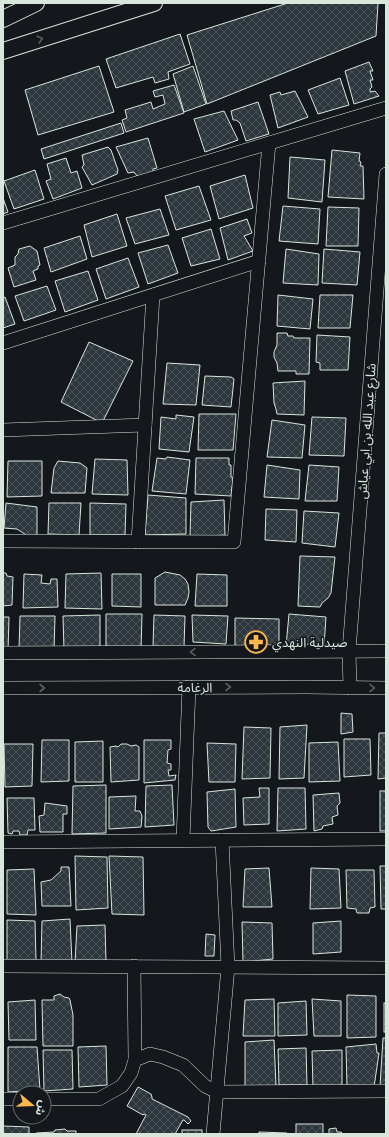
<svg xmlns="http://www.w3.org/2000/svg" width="389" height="1137" viewBox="0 0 389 1137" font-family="Roboto,'Noto Sans Arabic',sans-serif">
  <defs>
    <pattern id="building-cross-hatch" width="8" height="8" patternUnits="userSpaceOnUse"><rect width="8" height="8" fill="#2c363c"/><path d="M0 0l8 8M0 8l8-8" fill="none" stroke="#4a5358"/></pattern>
  </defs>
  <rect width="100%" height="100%" fill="#14181c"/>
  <g fill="url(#building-cross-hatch)" stroke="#d8e6dc">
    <polygon points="288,3 378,3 376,36 207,104 187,35"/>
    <polygon points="180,34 190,64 168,72 169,79 155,83 153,77 116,88 106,59"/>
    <polygon points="369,62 373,71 370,71 373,80 370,80 372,87 370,89 370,92 375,91 379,96 354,104 345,71"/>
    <polygon points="99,66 114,112 38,135 25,90"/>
    <polygon points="193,66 206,104 184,112 173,74"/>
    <polygon points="340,78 349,105 318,114 308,90"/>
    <polygon points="174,85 184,113 126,132 122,120 127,118 125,110 151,102 153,109 165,104 163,95 155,97 153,91"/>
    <polygon points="295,91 308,117 278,128 270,95 280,92 281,95"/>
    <polygon points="258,102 269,134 246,141 240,123 236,120 233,120 231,111"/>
    <polygon points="224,111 238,140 205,152 194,119"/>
    <polygon points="121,123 124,133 44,159 41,149"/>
    <polygon points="148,138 157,168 153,169 153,173 137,176 134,172 128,173 116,147"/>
    <polygon points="108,147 111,150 118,170 117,174 92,185 82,167 84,165 82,155"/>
    <polygon points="332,150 360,153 359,161 361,162 360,166 363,166 364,199 328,197"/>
    <polygon points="290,157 325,160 322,202 288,198"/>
    <polygon points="66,158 71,173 77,171 82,188 53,199 46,181 51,179 47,164"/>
    <polygon points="35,170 44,199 14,209 4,181"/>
    <polygon points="245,175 253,208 219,219 210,186"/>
    <polygon points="199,186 211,220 176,230 165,196"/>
    <polygon points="3,198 8,212 3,214"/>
    <polygon points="283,206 320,209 318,244 279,241"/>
    <polygon points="328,207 359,208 358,246 326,246"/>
    <polygon points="160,209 169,235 135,244 126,218"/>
    <polygon points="117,214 127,246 92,257 84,225"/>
    <polygon points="247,219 252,233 244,236 253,251 228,260 220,228"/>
    <polygon points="211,229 220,259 191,266 182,238"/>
    <polygon points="80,236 87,259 51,272 44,248"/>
    <polygon points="168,245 178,273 148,284 138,253"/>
    <polygon points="30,246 37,251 40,265 38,266 38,269 33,271 36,280 14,287 8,268 15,265 15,257 18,254 19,249"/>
    <polygon points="286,249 319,254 318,285 283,283"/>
    <polygon points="324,249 360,252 357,285 322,283"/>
    <polygon points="128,258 139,287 106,299 96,269"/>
    <polygon points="88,271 98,300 65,312 55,281"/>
    <polygon points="47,286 56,310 24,321 15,296"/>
    <polygon points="278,295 313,299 310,329 277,326"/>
    <polygon points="320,295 353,295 350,328 318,328"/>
    <polygon points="5,297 15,324 3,328 3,298"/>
    <polygon points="277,333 287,333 288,336 293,336 294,338 310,338 309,374 296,374 296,371 278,371 277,363 274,357 274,352 277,345"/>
    <polygon points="317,335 350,337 348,370 320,370 320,363 316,362"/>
    <polygon points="89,342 133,361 102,423 61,402"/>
    <polygon points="167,363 200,365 196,405 163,404"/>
    <polygon points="205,376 231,377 234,379 231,407 202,405"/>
    <polygon points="305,381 304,415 277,414 276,409 274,403 273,383"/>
    <polygon points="199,414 236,414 233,450 198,450"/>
    <polygon points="176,415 194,417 189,452 159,449 161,417 176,419"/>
    <polygon points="312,417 346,418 344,456 309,455"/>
    <polygon points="272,420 305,425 302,458 267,457"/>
    <polygon points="167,457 190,460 186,494 152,491 157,458 166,459"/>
    <polygon points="196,458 229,458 229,465 231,465 231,477 233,478 231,496 195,494"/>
    <polygon points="95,459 127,460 128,495 92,494"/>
    <polygon points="8,461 42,461 42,496 7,497"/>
    <polygon points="58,461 80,463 87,468 85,493 51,493 54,468"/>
    <polygon points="267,465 300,470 299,499 264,497"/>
    <polygon points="309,465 339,467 337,501 305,501"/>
    <polygon points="148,495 186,498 186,534 145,535"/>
    <polygon points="224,500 225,535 190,537 191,502"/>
    <polygon points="6,503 37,507 37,534 31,538 17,529 4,528"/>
    <polygon points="49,503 81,503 79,535 48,534"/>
    <polygon points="90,503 126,504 125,535 90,535"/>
    <polygon points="266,509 297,510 296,542 265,540"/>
    <polygon points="304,511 339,513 335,547 302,543"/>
    <polygon points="300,556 335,557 331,593 328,598 322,603 320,607 298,606"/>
    <polygon points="165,572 180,575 185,579 188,584 189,592 188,598 185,605 155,605 155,578"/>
    <polygon points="3,573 6,573 7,576 13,577 12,605 3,606"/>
    <polygon points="101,573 102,609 65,608 66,574"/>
    <polygon points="24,574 42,575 41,583 50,584 51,579 57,579 58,607 23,608"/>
    <polygon points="112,574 141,574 141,607 112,606"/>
    <polygon points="197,574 227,575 227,606 195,606"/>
    <polygon points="106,614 142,614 141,650 106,649"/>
    <polygon points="289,614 326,617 324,646 286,646"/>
    <polygon points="100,615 100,647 64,650 63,616"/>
    <polygon points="154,615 185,616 184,647 153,646"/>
    <polygon points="192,615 228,616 226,644 193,642"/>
    <polygon points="20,616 55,616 54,650 19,649"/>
    <polygon points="3,617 9,617 8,651 3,651"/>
    <polygon points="235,618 279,619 279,648 235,647"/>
    <polygon points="341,713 352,714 353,732 341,734"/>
    <polygon points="307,725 304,778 279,779 280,727"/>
    <polygon points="244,727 271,728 270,778 242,779"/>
    <polygon points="379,733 386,733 386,778 378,779"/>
    <polygon points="344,739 370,739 371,775 344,777"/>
    <polygon points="42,740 69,740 69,781 41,782"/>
    <polygon points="144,740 171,740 171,749 168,750 167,763 171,764 171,770 168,770 169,776 176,775 175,780 144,783"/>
    <polygon points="103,741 103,782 75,782 75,742"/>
    <polygon points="338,742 340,781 309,782 309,743"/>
    <polygon points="207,743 236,744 235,782 209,782"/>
    <polygon points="4,744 33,744 32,786 5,787"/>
    <polygon points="121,744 127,744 131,746 136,745 139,747 139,780 111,782 110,747 116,746 118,747"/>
    <polygon points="106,785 106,833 72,834 73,786"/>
    <polygon points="172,785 174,825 145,827 146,786"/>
    <polygon points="259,788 269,788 269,824 244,825 243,798 260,797"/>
    <polygon points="278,788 305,788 306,829 277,831"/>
    <polygon points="235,789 236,827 211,831 208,827 207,792"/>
    <rect x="380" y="791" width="6" height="40"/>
    <polygon points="339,793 340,803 337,806 338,815 332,817 333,824 323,826 322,829 314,831 313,795"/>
    <polygon points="136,796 135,811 140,811 142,816 141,827 109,829 109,797"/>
    <polygon points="7,798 34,798 35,830 28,830 27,835 20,835 19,831 13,831 12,834 8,833"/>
    <polygon points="45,803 67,806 67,814 63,814 63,832 40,832 39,816 44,815"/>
    <polygon points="75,856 107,857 108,908 76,910"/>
    <polygon points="109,856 143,857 144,915 112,914"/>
    <polygon points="380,866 386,866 386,909 381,909"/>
    <polygon points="61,867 69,867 71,906 42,906 41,882 51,880 61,871"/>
    <polygon points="269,868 272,907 243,907 245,869"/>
    <polygon points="311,868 339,869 341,908 310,909"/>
    <polygon points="34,869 36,915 7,914 7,870"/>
    <polygon points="346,870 374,870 375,907 370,908 369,913 357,913 356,909 347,908"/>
    <polygon points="70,919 72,963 41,963 42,921"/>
    <polygon points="7,920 35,921 36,960 7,961"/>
    <polygon points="341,921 341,952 313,954 313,923"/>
    <polygon points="242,922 272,923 273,959 243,962"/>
    <polygon points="105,925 106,962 75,962 77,926"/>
    <polygon points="206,934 215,935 214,956 205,956"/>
    <polygon points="60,994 64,997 69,998 70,1000 73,1015 73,1046 43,1046 42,1000 54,1000 54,996"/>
    <polygon points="347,995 376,996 376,1037 347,1038"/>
    <polygon points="274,999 275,1036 243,1036 245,1000"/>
    <polygon points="312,999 341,1001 341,1036 314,1036"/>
    <polygon points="35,1000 36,1040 9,1040 8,1002"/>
    <polygon points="306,1001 307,1035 278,1036 278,1003"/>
    <rect x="384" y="1003" width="2" height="29"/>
    <polygon points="383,1038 386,1038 386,1086 380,1086"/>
    <polygon points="274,1040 276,1086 245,1087 245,1042"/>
    <polygon points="376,1044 377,1053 379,1053 374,1087 347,1087 346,1047"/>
    <polygon points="106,1046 107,1085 79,1087 78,1047"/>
    <polygon points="8,1047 37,1047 40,1090 8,1092"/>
    <polygon points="306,1048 307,1085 279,1085 278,1049"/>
    <polygon points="43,1050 72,1050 73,1089 44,1091"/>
    <polygon points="342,1050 342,1087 313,1087 312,1051"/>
    <polygon points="138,1087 151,1094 152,1097 152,1099 188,1117 191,1121 188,1124 184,1120 183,1120 175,1134 136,1134 146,1115 144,1114 143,1115 127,1106"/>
    <rect x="296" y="1124" width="27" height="10"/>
    <polygon points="3,1126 29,1127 29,1134 3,1134"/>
    <polygon points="336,1128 337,1132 341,1132 343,1134 329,1134 329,1129"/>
    <polygon points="65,1129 67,1131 76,1131 76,1134 36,1134 36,1133 54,1132 55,1130"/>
    <rect x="182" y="1130" width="20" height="4"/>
    <polygon points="259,1132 287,1133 287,1134 259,1134"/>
  </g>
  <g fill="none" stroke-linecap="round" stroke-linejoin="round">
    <g stroke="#d8e6dc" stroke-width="14">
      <g id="minor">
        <polyline points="3,223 386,108"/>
        <polyline points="3,343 259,261"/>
        <polyline points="3,430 145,425"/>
        <polyline points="3,541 234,542 269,143"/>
        <polyline points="138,542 153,295"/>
        <polyline points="3,653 386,651"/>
        <polyline points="3,688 305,687 386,688"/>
        <polyline points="350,688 349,651 386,174"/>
        <polyline points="183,840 189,687"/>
        <polyline points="3,842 386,839"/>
        <polyline points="3,966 386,968"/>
        <polyline points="134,966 135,1060"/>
        <polyline points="3,1099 20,1099"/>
        <polyline points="44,1099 99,1099 122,1086 131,1073 135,1060 150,1054 163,1057 183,1065 205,1086 217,1092 386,1091"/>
        <polyline points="213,1134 228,967 222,840"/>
      </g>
    </g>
    <g stroke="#d8e6dc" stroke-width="18">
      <g id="major">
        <polyline points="3,19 36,3"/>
        <polyline points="3,51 154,3"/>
      </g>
    </g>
    <use href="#minor" stroke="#14181c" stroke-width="13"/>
    <use href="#major" stroke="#14181c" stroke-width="16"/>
  </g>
  <defs><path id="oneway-chevron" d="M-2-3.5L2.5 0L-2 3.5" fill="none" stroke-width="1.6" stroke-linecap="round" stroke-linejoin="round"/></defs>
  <g stroke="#59605f">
    <use href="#oneway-chevron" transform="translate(40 39) rotate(-18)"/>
    <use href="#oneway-chevron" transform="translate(193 652) rotate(179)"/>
    <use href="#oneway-chevron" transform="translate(228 687)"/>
    <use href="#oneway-chevron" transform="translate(42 688)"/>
    <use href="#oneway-chevron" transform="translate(372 688) rotate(1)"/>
  </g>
  <defs>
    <g id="pharmacy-ring" transform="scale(1.15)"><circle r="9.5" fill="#14181c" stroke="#ffb74d" stroke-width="1.5"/><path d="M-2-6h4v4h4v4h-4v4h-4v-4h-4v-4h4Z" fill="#ffb74d"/></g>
  </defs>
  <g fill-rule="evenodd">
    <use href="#pharmacy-ring" x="256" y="642"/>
  </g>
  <g text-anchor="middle" stroke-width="3" stroke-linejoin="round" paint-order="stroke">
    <g font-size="13" fill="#d8e6dc" stroke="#14181c">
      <text transform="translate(366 431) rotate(-86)" y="5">شارع عبد الله بن ابي عياش</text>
      <text x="195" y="692">الرغامة</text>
    </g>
    <g font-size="13" fill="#d8e6dc" stroke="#14181c" text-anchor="start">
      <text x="272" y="647">صيدلية النهدي</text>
    </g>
  </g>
  <rect width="389" height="1137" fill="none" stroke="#d8e6dc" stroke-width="8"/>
  <g transform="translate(32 1105) rotate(109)"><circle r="19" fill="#14181c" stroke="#626a69"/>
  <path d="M0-3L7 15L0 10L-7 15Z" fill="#ffb74d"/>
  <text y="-6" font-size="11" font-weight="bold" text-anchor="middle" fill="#d8e6dc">ش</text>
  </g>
</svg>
